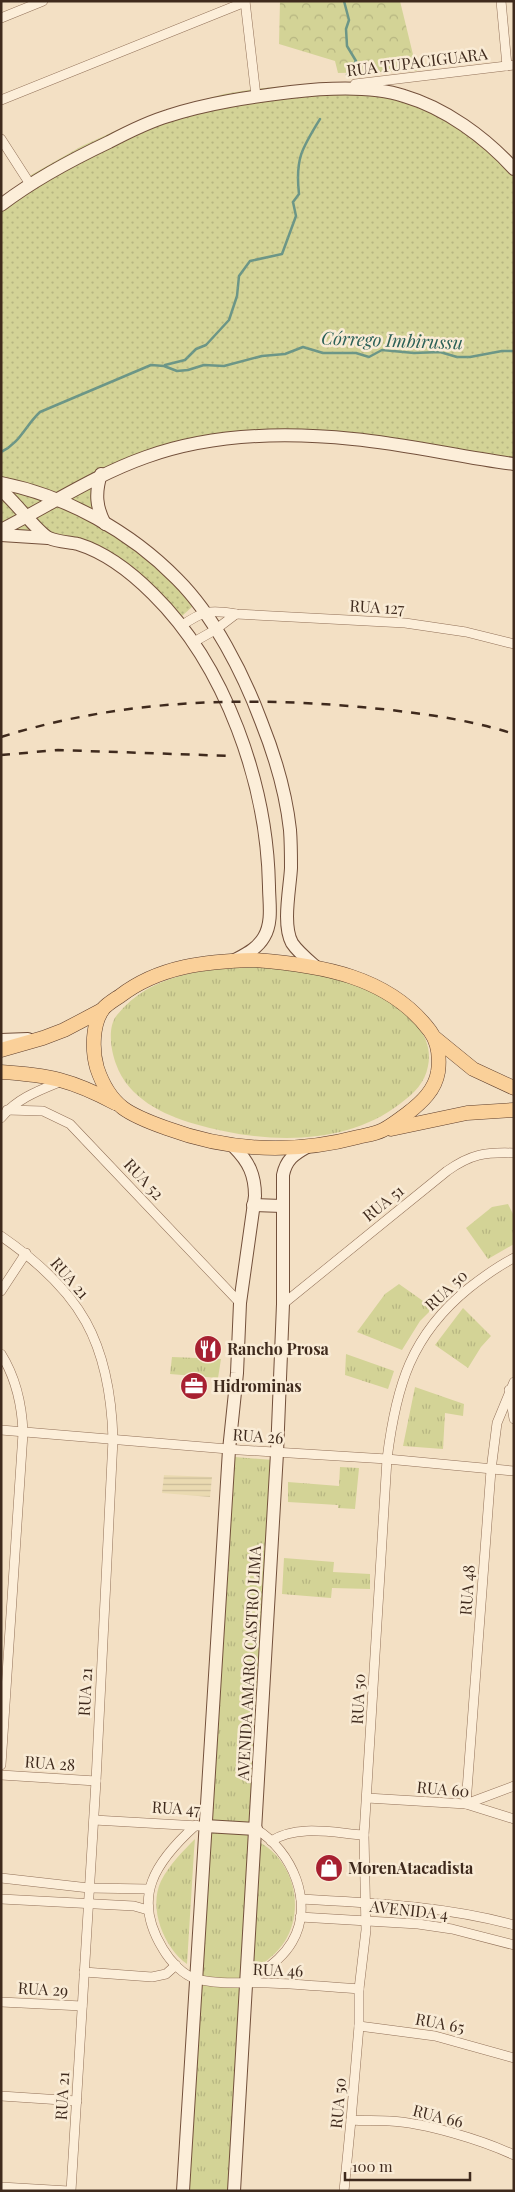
<svg xmlns="http://www.w3.org/2000/svg" width="515" height="2192" viewBox="0 0 515 2192" font-family="'Playfair Display',serif">
  <defs>
    <pattern id="farmland-rules" width="6" height="5" patternUnits="userSpaceOnUse" patternTransform="scale(1.25)"><rect width="6" height="5" fill="#eadab1"/><path d="M0 2.5h6" fill="none" stroke="#cabb98"/></pattern>
    <pattern id="grass-tufts" width="24" height="20" patternUnits="userSpaceOnUse" patternTransform="scale(1.25)"><rect width="24" height="20" fill="#d3d396"/><path d="M3 7l-1-3M5 7V3M7 7l1-3M15 17l-1-3M17 17v-4M19 17l1-3" fill="none" stroke="#b6b581"/></pattern>
    <pattern id="forest-crowns" width="20" height="18" patternUnits="userSpaceOnUse" patternTransform="scale(1.25)"><rect width="20" height="18" fill="#d3d396"/><path d="M2 6a3 3 0 1 1 6 0M12 15a3 3 0 1 1 6 0" fill="none" stroke="#b6b581"/></pattern>
    <pattern id="park-dots" width="8" height="8" patternUnits="userSpaceOnUse" patternTransform="scale(1.25)"><rect width="8" height="8" fill="#d3d396"/><path d="M2 2h.1M6 6h.1" fill="none" stroke="#b6b581" stroke-width="1.8" stroke-linecap="round"/></pattern>
  </defs>
  <rect width="100%" height="100%" fill="#f3e0c4"/>
  <polygon fill="url(#farmland-rules)" points="164,1475 212,1477 210,1497 162,1493"/>
  <g fill="url(#grass-tufts)">
    <path d="M258,967C315,971 378,981 417,1026C427,1037 431,1052 428,1066C425,1083 414,1093 401,1103C344,1148 260,1143 195,1124C163,1115 128,1098 116,1064C111,1051 107,1027 117,1015C152,972 207,969 258,967Z"/>
    <polygon points="508,1204 514,1216 514,1244 488,1259 466,1228 492,1207"/>
    <polygon points="399,1284 433,1308 420,1321 402,1350 357,1332 385,1294"/>
    <polygon points="463,1308 491,1336 481,1347 468,1368 435,1345"/>
    <polygon points="346,1354 394,1371 388,1389 345,1375"/>
    <polygon points="172,1357 221,1359 218,1378 170,1374"/>
    <polygon points="415,1387 464,1404 463,1416 445,1413 443,1449 403,1446"/>
    <polygon points="235,1457 273,1460 231,2191 187,2191 207,1824"/>
    <polygon points="340,1467 359,1468 355,1509 338,1508 338,1505 288,1502 288,1482 339,1486"/>
    <polygon points="284,1558 334,1562 333,1572 370,1574 370,1589 332,1588 331,1598 282,1594"/>
    <path d="M195,1839L194,1851L187,1964C164,1948 148,1908 161,1881C169,1865 183,1851 195,1839Z"/>
    <path d="M259,1842C294,1861 305,1908 285,1941C277,1954 263,1964 250,1972Z"/>
  </g>
  <polygon fill="url(#forest-crowns)" points="280,1 400,1 417,71 338,73 335,61 279,44"/>
  <g fill="url(#park-dots)">
    <polygon points="328,82 348,82 407,91 514,161 514,459 392,440 202,440 61,494 41,487 1,477 1,205 31,175 82,146 137,121 166,110 224,94 254,89"/>
    <path d="M101,478L100,490L109,530L171,580L193,606L182,616C149,578 109,538 56,534C37,532 19,535 1,537V485L59,501Z"/>
  </g>
  <g fill="none" stroke-linecap="round" stroke-linejoin="round">
    <g stroke="#6c9687" stroke-width="2.5">
      <polyline points="344,1 349,20 346,29 347,46 356,61 347,75"/>
      <path d="M165,365L185,360L196,349L206,345L229,320L237,296L239,276L250,261L282,254L296,216L293,202L299,194C295,159 302,148 320,119"/>
      <path d="M1,452C20,443 25,426 40,412L151,365L164,366L177,371L188,370L204,365L224,366L262,356L285,354L303,347L323,353H356L369,357L382,350L414,353L440,352L457,357H470L502,351H514"/>
    </g>
    <g stroke="#917058" stroke-width="10">
      <g id="street">
        <polyline points="245,1 256,96"/>
        <polyline points="501,1 507,66"/>
        <polyline points="1,18 43,1"/>
        <polyline points="355,84 514,65"/>
        <polyline points="1,100 245,2"/>
        <polyline points="1,139 30,184"/>
        <path d="M181,626C203,611 209,609 236,614L405,623L466,632L514,644"/>
        <polyline points="192,643 215,630 236,614"/>
        <polyline points="7,1110 43,1111 70,1124 240,1303"/>
        <path d="M1,1118C17,1098 40,1090 62,1081"/>
        <path d="M1,1236C81,1291 110,1342 113,1439L96,1781L71,2191"/>
        <polyline points="1,1291 26,1253"/>
        <path d="M283,1304L447,1171C471,1154 485,1152 514,1153"/>
        <path d="M1,1354C16,1378 22,1405 23,1433L1,1765"/>
        <polyline points="514,1382 497,1423 491,1470 466,1804 514,1786"/>
        <polyline points="509,1390 514,1419"/>
        <polyline points="1,1430 240,1450 387,1459 514,1471"/>
        <polyline points="1,1775 96,1781"/>
        <polyline points="367,1798 466,1804 514,1819"/>
        <polyline points="94,1820 199,1826"/>
        <path d="M196,1825C155,1862 131,1897 163,1949C170,1961 183,1975 196,1979C219,1985 245,1982 268,1983C299,1984 329,1987 359,1989"/>
        <path d="M271,1841C298,1824 334,1833 364,1835"/>
        <polyline points="1,1878 89,1888 149,1889"/>
        <polyline points="1,1899 134,1906 148,1910"/>
        <path d="M301,1899C372,1903 444,1906 514,1925"/>
        <polyline points="300,1917 418,1924 452,1929 514,1945"/>
        <polyline points="84,1972 152,1977 166,1974 176,1965"/>
        <path d="M247,1984C263,1970 281,1961 292,1942C315,1903 292,1851 256,1829"/>
        <polyline points="1,2002 82,2006"/>
        <polyline points="359,2026 435,2036 514,2058"/>
        <polyline points="1,2096 77,2101"/>
        <path d="M351,2120C364,2121 377,2120 390,2121C426,2123 482,2140 514,2155"/>
        <polyline points="1,2187 69,2191"/>
        <path d="M344,2191L351,2120L359,2026V1989L366,1930L364,1835L387,1459C396,1386 411,1335 469,1288C483,1277 498,1266 514,1258"/>
      </g>
    </g>
    <g stroke="#73503b" stroke-width="14">
      <g id="secondary">
        <path d="M1,205C35,179 71,160 109,142C128,132 148,122 168,116C208,103 250,97 291,92C326,88 370,85 404,96C445,108 485,137 514,169"/>
        <path d="M101,474C95,493 96,507 105,524"/>
        <path d="M1,483C67,496 131,532 177,579C214,616 243,673 261,721C275,756 286,793 290,830C291,843 291,856 291,868C290,888 282,925 292,943C298,952 308,960 316,967"/>
        <path d="M1,490C14,500 38,533 49,538C58,542 69,542 78,544C107,553 132,573 153,594C226,666 267,784 269,886C269,902 273,922 264,937C257,949 246,954 235,960"/>
        <path d="M1,530C50,505 95,475 146,457C210,434 286,432 353,439C407,444 460,457 514,464"/>
        <polyline points="1,535 48,538"/>
        <polyline points="1,1040 28,1039"/>
        <polyline points="253,1205 282,1206"/>
        <polyline points="205,1826 256,1829"/>
        <path d="M183,2191L229,1450L237,1373L240,1303L255,1196C255,1175 249,1162 234,1147"/>
        <path d="M234,2191L277,1453L283,1304V1175C286,1160 294,1154 307,1147"/>
      </g>
    </g>
    <g stroke="#5e3e2c" stroke-width="15">
      <g id="primary">
        <path d="M255,960C320,965 389,976 430,1031C438,1042 440,1058 438,1072C435,1090 422,1102 408,1113C400,1119 391,1126 383,1130C375,1134 366,1135 358,1137C294,1154 228,1151 166,1128C152,1123 135,1117 123,1108C110,1098 102,1083 97,1068C92,1051 92,1024 103,1009C107,1004 114,1000 120,996C159,966 207,961 255,960Z"/>
        <polyline points="435,1038 473,1069 514,1088"/>
        <polyline points="1,1050 43,1038 64,1030 102,1010"/>
        <path d="M1,1072C49,1075 72,1080 115,1103"/>
        <polyline points="391,1129 467,1113 514,1110"/>
      </g>
    </g>
    <use href="#street" stroke="#fceed9" stroke-width="9"/>
    <use href="#secondary" stroke="#fceed9" stroke-width="12"/>
    <use href="#primary" stroke="#fad099" stroke-width="14"/>
    <g stroke="#3f2a1d" stroke-width="2.5" stroke-dasharray="9 9" stroke-linecap="butt">
      <path d="M1,737C119,700 239,696 361,707C412,712 465,718 514,734"/>
      <polyline points="1,755 58,750 232,756"/>
    </g>
  </g>
  <defs>
    <g id="restaurant-disc" transform="scale(1.4375)"><circle r="9.5" fill="#a72031" stroke="#f9ebd5"/><path d="M-5-6h1v4h1v-4h1v4h1v-4h1v5L-1.5 .5V6h-2V.5L-5-1ZM5-6V6H3V1.5H1.5Q1.5-4 5-6Z" fill="#fff"/></g>
    <g id="office-disc" transform="scale(1.4375)"><circle r="9.5" fill="#a72031" stroke="#f9ebd5"/><path d="M-6-3h4V-5.5h4V-3h4V5H-6ZM-1-4.5V-3h2v-1.5ZM-6 0V1H6V0Z" fill="#fff"/></g>
    <g id="shop-disc" transform="scale(1.4375)"><circle r="9.5" fill="#a72031" stroke="#f9ebd5"/><path d="M-5-2.5h2.3a2.7 3.5 0 0 1 5.4 0H5L5.5 6h-11ZM-1.5-2.5h3a1.5 2.3 0 0 0-3 0Z" fill="#fff"/></g>
  </defs>
  <g fill-rule="evenodd">
    <use href="#restaurant-disc" x="208" y="1349"/>
    <use href="#office-disc" x="194" y="1386"/>
    <use href="#shop-disc" x="329" y="1868"/>
  </g>
  <g text-anchor="middle" stroke-width="5" stroke-linejoin="round" paint-order="stroke">
    <g font-size="16" fill="#3f2a1d" stroke="#f9ebd5">
      <text transform="translate(417 62) rotate(-7)" y="6">RUA TUPACIGUARA</text>
      <text transform="translate(377 607) rotate(3)" y="6">RUA 127</text>
      <text transform="translate(144 1179) rotate(47)" y="6">RUA 52</text>
      <text transform="translate(383 1203) rotate(-39)" y="6">RUA 51</text>
      <text transform="translate(70 1278) rotate(49)" y="6">RUA 21</text>
      <text transform="translate(446 1290) rotate(-43)" y="6">RUA 50</text>
      <text transform="translate(258 1436) rotate(4)" y="6">RUA 26</text>
      <text transform="translate(467 1590) rotate(-86)" y="6">RUA 48</text>
      <text transform="translate(249 1663) rotate(-87)" y="6">AVENIDA AMARO CASTRO LIMA</text>
      <text transform="translate(85 1692) rotate(-87)" y="6">RUA 21</text>
      <text transform="translate(358 1699) rotate(-87)" y="6">RUA 50</text>
      <text transform="translate(50 1763) rotate(4)" y="6">RUA 28</text>
      <text transform="translate(443 1789) rotate(5)" y="6">RUA 60</text>
      <text transform="translate(176 1808) rotate(3)" y="6">RUA 47</text>
      <text transform="translate(409 1910) rotate(6)" y="6">AVENIDA 4</text>
      <text transform="translate(278 1970) rotate(2)" y="6">RUA 46</text>
      <text transform="translate(43 1989) rotate(3)" y="6">RUA 29</text>
      <text transform="translate(440 2023) rotate(11)" y="6">RUA 65</text>
      <text transform="translate(62 2096) rotate(-87)" y="6">RUA 21</text>
      <text transform="translate(338 2103) rotate(-85)" y="6">RUA 50</text>
      <text transform="translate(438 2116) rotate(14)" y="6">RUA 66</text>
    </g>
    <g font-size="16" font-weight="bold" fill="#3f2a1d" stroke="#f9ebd5" text-anchor="start">
      <text x="227" y="1355">Rancho Prosa</text>
      <text x="213" y="1392">Hidrominas</text>
      <text x="348" y="1874">MorenAtacadista</text>
    </g>
    <g font-size="18" font-style="italic" fill="#2b6057" stroke="#f9ebd5">
      <text transform="translate(392 341) rotate(2)" y="6">Córrego Imbirussu</text>
    </g>
  </g>
  <rect width="515" height="2192" fill="none" stroke="#3f2a1d" stroke-width="5"/>
  <path d="M345 2172v8h125v-8" fill="none" stroke="#3f2a1d" stroke-width="2.5"/>
  <text x="352" y="2172" font-size="15" fill="#3f2a1d" stroke="#f9ebd5" stroke-width="4" paint-order="stroke">100 m</text>
</svg>
